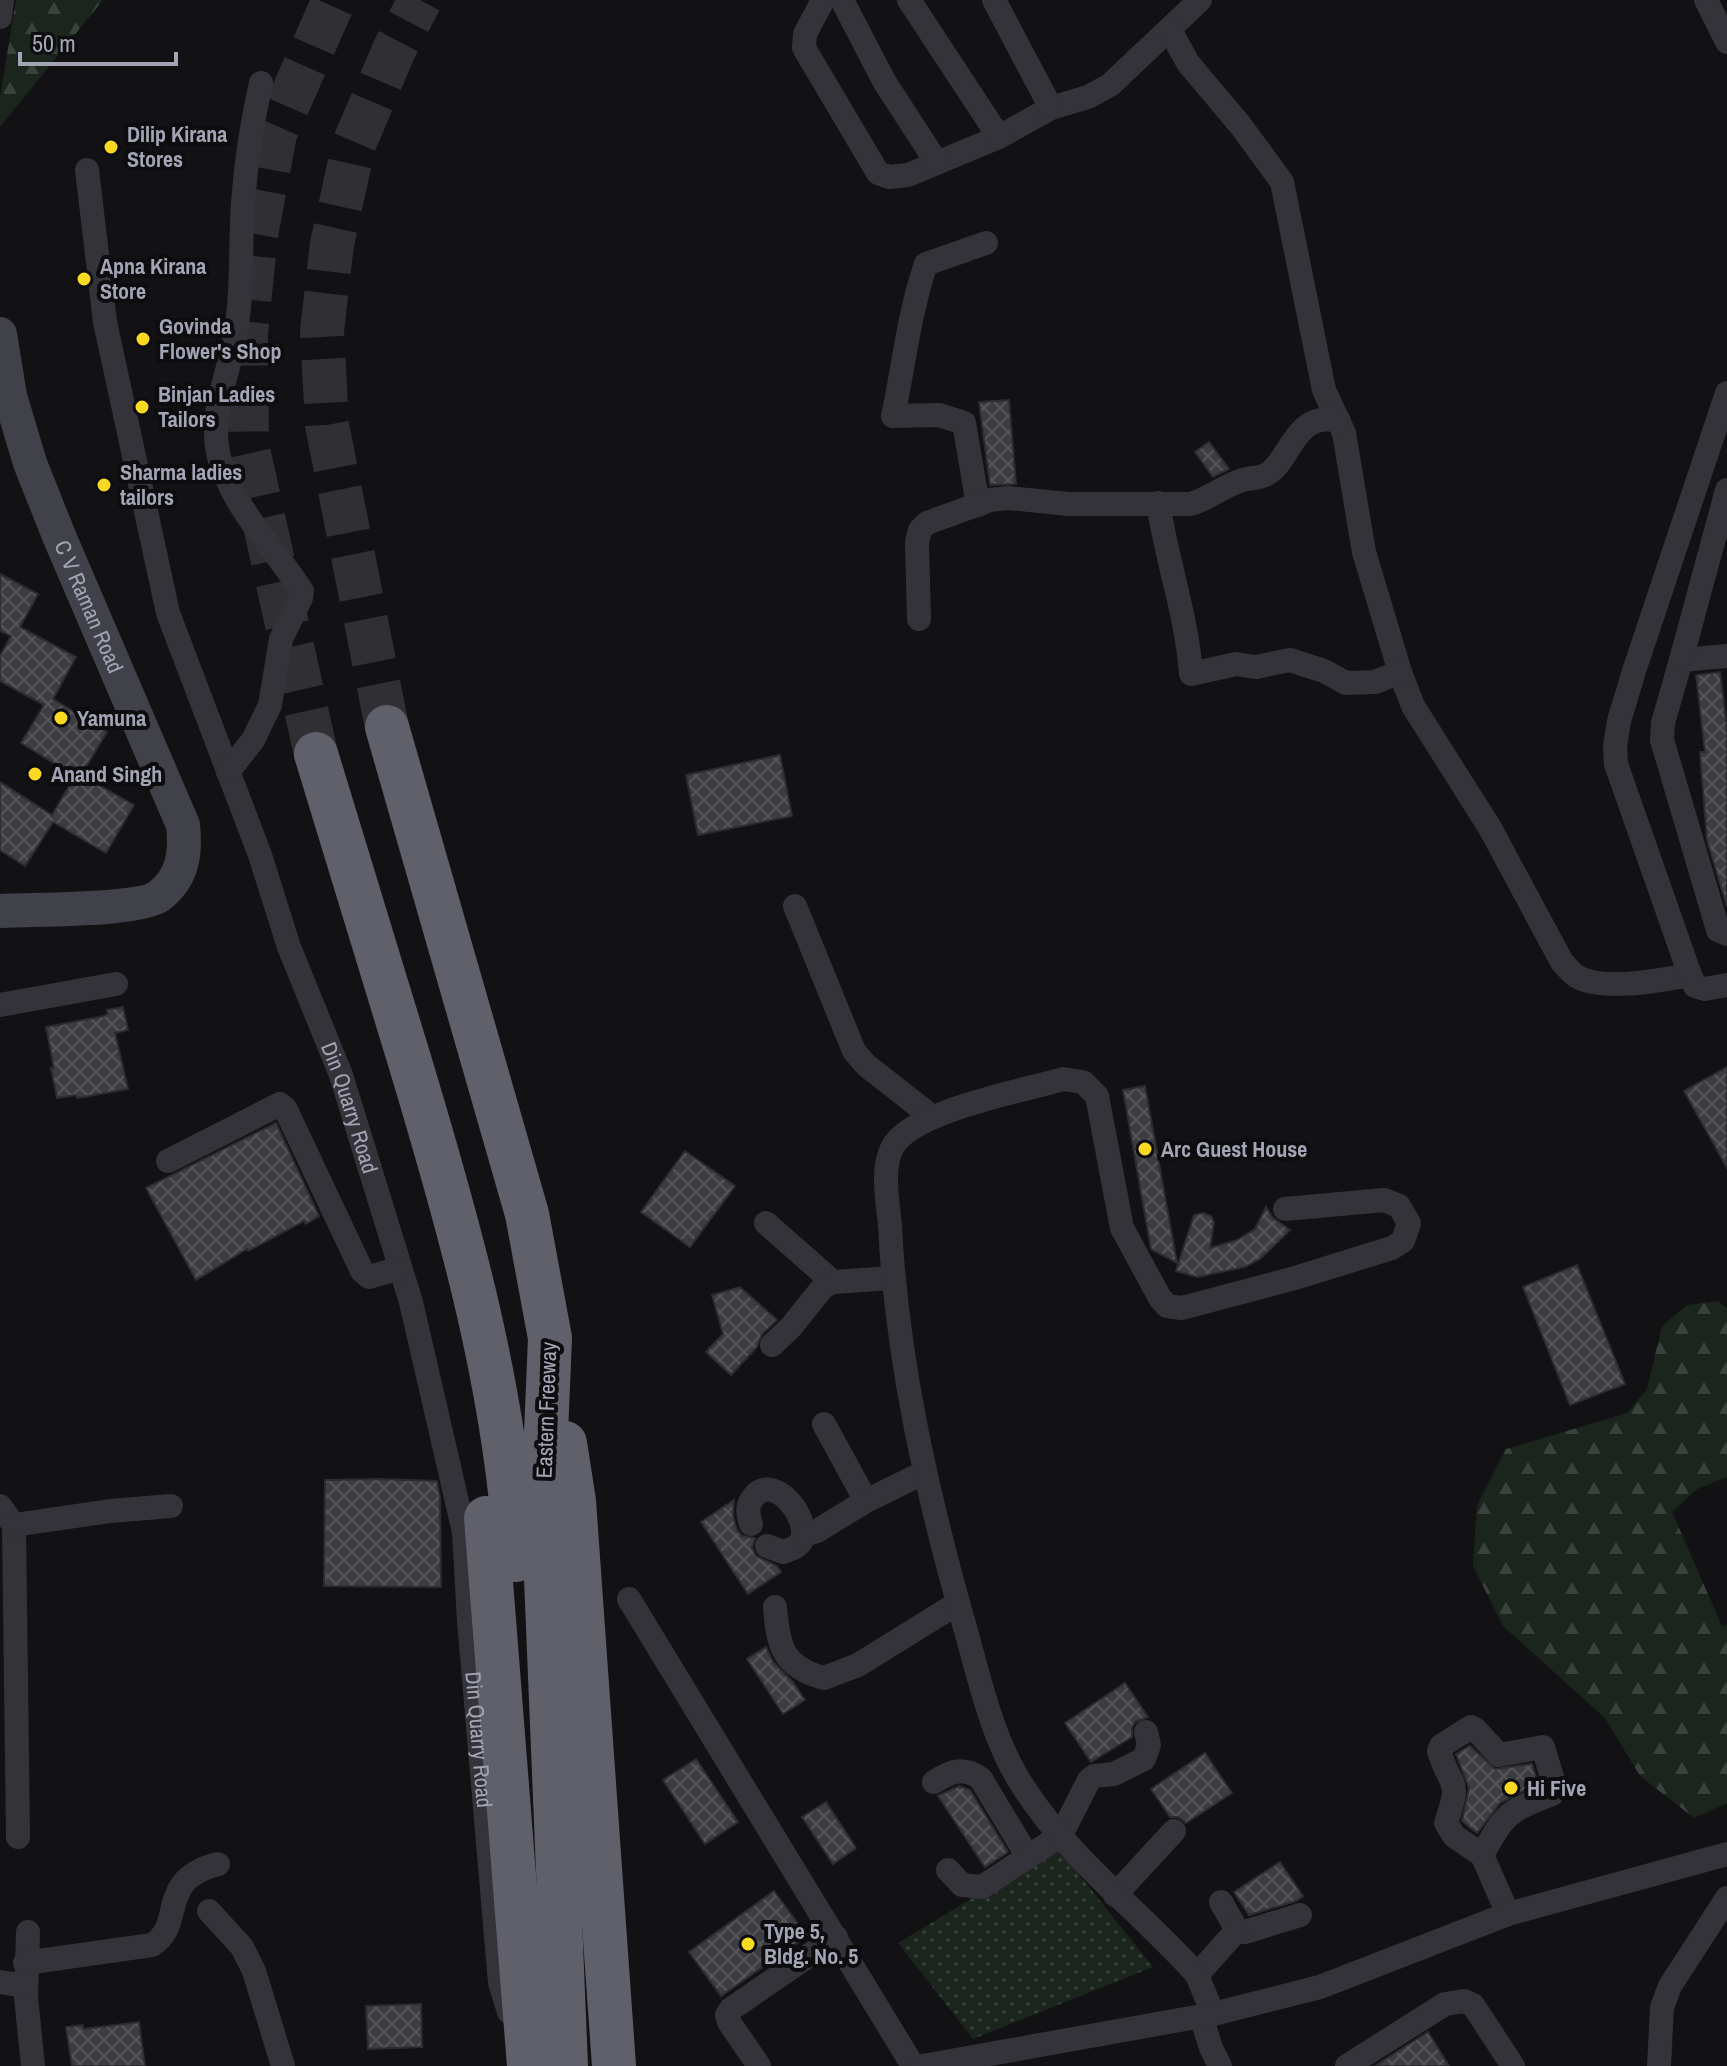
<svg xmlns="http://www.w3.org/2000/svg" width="1727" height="2066" viewBox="0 0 1727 2066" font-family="'Archivo Narrow',sans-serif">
  <defs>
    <pattern id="grass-dots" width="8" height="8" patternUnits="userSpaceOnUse" patternTransform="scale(2)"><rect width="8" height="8" fill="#1c241e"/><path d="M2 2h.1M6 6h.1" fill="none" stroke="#3a413c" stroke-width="1.8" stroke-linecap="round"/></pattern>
    <pattern id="forest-firs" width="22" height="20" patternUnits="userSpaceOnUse" patternTransform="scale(2)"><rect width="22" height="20" fill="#1c241e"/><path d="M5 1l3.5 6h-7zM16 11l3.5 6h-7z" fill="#3a413c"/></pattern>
    <pattern id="building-cross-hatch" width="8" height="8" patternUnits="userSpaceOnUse" patternTransform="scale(2)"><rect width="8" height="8" fill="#3c3c41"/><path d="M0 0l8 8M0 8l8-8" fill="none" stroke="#55555a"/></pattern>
  </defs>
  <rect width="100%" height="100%" fill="#121214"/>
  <polygon fill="url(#grass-dots)" points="1057,1847 1153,1967 973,2039 898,1943"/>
  <g fill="url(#forest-firs)">
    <polygon points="16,0 103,0 0,127 0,97"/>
    <polygon points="1718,1301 1727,1309 1727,1477 1697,1489 1672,1512 1722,1626 1727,1625 1727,1803 1694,1818 1640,1776 1605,1718 1503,1626 1473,1566 1477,1505 1506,1449 1627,1413 1647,1389 1662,1326 1687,1305"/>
  </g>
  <g fill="url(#building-cross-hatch)" stroke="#2d2c30" stroke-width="2">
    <polygon points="1009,400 1016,484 990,485 979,402"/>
    <polygon points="1209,442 1229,469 1213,477 1195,452"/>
    <polygon points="0,574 38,594 20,627 76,657 53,699 107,732 81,775 134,805 106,853 53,822 25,866 0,850 0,782 52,815 75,776 21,743 44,705 0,681 0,656 11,636 0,631"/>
    <polygon points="1720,672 1727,728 1727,907 1707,840 1700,752 1705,752 1696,675"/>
    <polygon points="780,755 792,816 698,835 686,775"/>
    <polygon points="123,1007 128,1030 115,1033 128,1089 77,1098 76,1095 57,1098 51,1068 54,1068 46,1027 104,1016 108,1014 107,1010"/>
    <polygon points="1727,1067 1727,1168 1684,1091"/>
    <polygon points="1145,1086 1177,1263 1151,1249 1123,1090"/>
    <polygon points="276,1123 319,1216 306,1224 304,1221 248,1251 247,1249 196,1280 146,1188"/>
    <polygon points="685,1151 735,1186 690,1247 641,1212"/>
    <polygon points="1266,1207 1273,1218 1290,1230 1260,1259 1245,1267 1197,1277 1176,1271 1194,1215 1203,1213 1211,1216 1214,1222 1210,1248 1237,1240 1255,1229"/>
    <polygon points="1577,1265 1625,1384 1570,1405 1523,1287"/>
    <polygon points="740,1287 777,1320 762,1334 757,1347 731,1375 706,1352 723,1334 712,1295"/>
    <polygon points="379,1479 437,1481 440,1497 441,1587 324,1586 325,1480"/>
    <polygon points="734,1500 733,1516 737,1530 742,1536 755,1538 752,1548 756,1556 777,1566 781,1572 748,1594 701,1522"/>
    <polygon points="766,1647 773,1662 792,1681 805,1700 783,1714 747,1659"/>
    <polygon points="1125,1683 1148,1717 1135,1722 1132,1728 1132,1737 1091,1762 1065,1723"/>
    <polygon points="1470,1746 1495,1769 1532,1764 1538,1783 1500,1803 1477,1833 1462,1821 1469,1788 1456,1754"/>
    <polygon points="1205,1753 1232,1793 1186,1823 1178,1817 1170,1817 1151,1789"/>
    <polygon points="696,1759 738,1822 705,1844 663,1780"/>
    <polygon points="959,1786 970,1790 1008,1852 985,1867 938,1796"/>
    <polygon points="826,1802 856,1848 833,1864 802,1817"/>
    <polygon points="1280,1862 1303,1896 1296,1901 1249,1915 1234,1892"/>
    <polygon points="774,1891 807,1936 721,1996 689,1952"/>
    <polygon points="421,2004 422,2047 368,2049 366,2006"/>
    <polygon points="139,2022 145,2066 72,2066 66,2027 83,2025 83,2029"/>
    <polygon points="1428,2032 1449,2066 1375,2066"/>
  </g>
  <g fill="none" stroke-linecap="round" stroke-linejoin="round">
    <g stroke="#2f2f34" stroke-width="44" stroke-dasharray="44 22" stroke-linecap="butt">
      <polyline points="387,727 327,425 322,331 332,244 354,144 394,50 420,0"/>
      <polyline points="316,754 247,445 246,334 256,235 275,134 334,0"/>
    </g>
    <g stroke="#333339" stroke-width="24">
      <polyline points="823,0 805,34 804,48 878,173 889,177 908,175 999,137 1051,108 1088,97 1110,85 1200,0"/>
      <polyline points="842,0 884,81 937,163"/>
      <polyline points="909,0 999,137"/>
      <polyline points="994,0 1051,108"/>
      <polyline points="1706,0 1727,42"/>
      <polyline points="0,17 2,0"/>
      <path d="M1170,30L1188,63L1241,126L1282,182L1324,390L1344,433L1364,552L1400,672L1413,706L1490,828L1562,962C1566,966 1571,973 1576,976C1602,992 1662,980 1690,975"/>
      <path id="s1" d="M87,170L105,322L168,613L260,855L289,947L341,1075L411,1302L464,1532L469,1621L500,1983L509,2012"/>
      <polyline points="1727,393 1635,668 1619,721 1615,746 1616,764 1690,975 1695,986 1705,989 1727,985"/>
      <path d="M1158,503C1167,561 1187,617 1191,674L1236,664L1256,667L1290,660L1324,671L1346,683L1375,682L1400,672"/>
      <path d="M978,505L964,423L939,415L893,416C904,365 909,313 926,264L986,243"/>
      <path d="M919,619L917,542L920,530L927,523L990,500L1008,498L1069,504H1190C1210,499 1224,485 1243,480C1251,477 1260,479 1267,474C1291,461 1294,410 1339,421"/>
      <polyline points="1727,656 1681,660 1663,723 1662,740 1718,930 1727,934"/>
      <polyline points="1681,660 1727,490"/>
      <path d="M228,772L253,740L270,705L281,639L301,598L302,591C274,548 233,508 219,457C208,413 230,373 236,331C244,284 239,238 244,191C247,155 253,118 261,83"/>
      <polyline points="795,906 854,1051 866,1065 931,1116"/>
      <polyline points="0,1005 116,984"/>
      <polyline points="168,1161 280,1104 285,1108 362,1271 369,1277 400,1268"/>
      <polyline points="766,1223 833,1282"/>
      <polyline points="772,1345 791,1327 823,1287 833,1282 892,1278"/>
      <polyline points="824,1424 866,1501"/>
      <polyline points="0,1506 14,1525 18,1837"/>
      <path d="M751,1524C748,1516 746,1507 752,1499C773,1467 815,1524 800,1543C796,1548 789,1550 783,1552L767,1546"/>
      <polyline points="14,1525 110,1511 171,1506"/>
      <polyline points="804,1535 817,1531 866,1501 923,1473"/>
      <polyline points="629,1599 913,2066"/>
      <path d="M775,1607C778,1645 782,1667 824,1678L858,1665L958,1603"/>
      <path d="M934,1782C951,1771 964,1766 981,1779L1028,1857"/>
      <path d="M1482,1855C1506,1812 1507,1812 1552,1794L1555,1787L1543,1747L1499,1755L1475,1729L1471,1727L1441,1746L1439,1751C1451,1791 1462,1776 1446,1823L1454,1836L1482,1855L1508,1914"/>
      <polyline points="948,1870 962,1885 982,1887 1061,1835 1089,1780 1094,1776 1114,1774 1144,1759 1149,1745 1146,1732"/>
      <polyline points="1115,1895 1174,1831"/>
      <polyline points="1221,1902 1237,1930 1245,1932 1300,1915"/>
      <polyline points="209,1911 242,1947 254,1971 283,2066"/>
      <polyline points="28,1932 26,1997 33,2066"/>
      <path d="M25,1963L152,1945C186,1924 155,1880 218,1864"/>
      <polyline points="1197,1975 1237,1930"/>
      <polyline points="0,1982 26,1986"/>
      <path d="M1213,2014L1197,1975L1189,1966C1134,1907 1069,1857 1024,1788C992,1740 980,1680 964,1624C927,1493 897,1362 890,1226C888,1202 881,1170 892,1148C910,1111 1023,1091 1063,1079L1083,1082L1097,1096L1122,1228L1160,1298L1167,1306L1182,1308L1295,1278L1392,1248L1403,1241L1409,1223L1399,1206L1384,1200L1285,1209"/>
      <polyline points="1201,2016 1211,2048 1220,2066"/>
      <polyline points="759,2066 729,2022 727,2015 731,2009 836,1937"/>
      <polyline points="923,2066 1213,2014 1320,1987 1508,1914 1727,1854"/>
      <polyline points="1347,2066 1445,2004 1464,2001 1473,2005 1513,2066"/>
      <polyline points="1659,2066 1662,2007 1670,1986 1727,1898"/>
    </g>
    <path stroke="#414149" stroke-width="34" id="s2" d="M0,334L10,396L30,463L59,536L183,825C186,853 183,878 159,896C139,911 30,909 0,911"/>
    <g stroke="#5f606a" stroke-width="44">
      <polyline points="387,727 527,1214 550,1338 543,1505 566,2066"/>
      <path d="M316,754C347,857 378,960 410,1062C459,1225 506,1389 516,1560"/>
      <polyline points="565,1443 574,1501 614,2066"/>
      <polyline points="486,1518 529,2066"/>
    </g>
  </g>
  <g fill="#fcda22" stroke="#0d0d0f" stroke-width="3">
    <circle cx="111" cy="147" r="8"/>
    <circle cx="84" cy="279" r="8"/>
    <circle cx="143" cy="339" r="8"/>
    <circle cx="142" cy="407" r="8"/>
    <circle cx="104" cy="485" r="8"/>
    <circle cx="61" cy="718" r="8"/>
    <circle cx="35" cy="774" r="8"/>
    <circle cx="1145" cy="1149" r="8"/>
    <circle cx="1511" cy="1788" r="8"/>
    <circle cx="748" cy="1944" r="8"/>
  </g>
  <g text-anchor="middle" stroke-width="8" stroke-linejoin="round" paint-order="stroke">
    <g font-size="22" font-weight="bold" fill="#a3a5b5" stroke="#0d0d0f" text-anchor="start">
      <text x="127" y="142">Dilip Kirana<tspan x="127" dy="25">Stores</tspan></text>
      <text x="100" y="274">Apna Kirana<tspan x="100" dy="25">Store</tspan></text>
      <text x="159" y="334">Govinda<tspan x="159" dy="25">Flower's Shop</tspan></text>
      <text x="158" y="402">Binjan Ladies<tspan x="158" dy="25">Tailors</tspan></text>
      <text x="120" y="480">Sharma ladies<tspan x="120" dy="25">tailors</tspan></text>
      <text x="77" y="726">Yamuna</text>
      <text x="51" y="782">Anand Singh</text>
      <text x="1161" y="1157">Arc Guest House</text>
      <text x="1527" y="1796">Hi Five</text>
      <text x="764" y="1939">Type 5,<tspan x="764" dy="25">Bldg. No. 5</tspan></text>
    </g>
    <g font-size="22" fill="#a3a5b5" stroke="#0d0d0f">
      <text dy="8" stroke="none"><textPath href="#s2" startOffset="288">C V Raman Road</textPath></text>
      <text dy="8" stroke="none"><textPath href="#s1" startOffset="978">Din Quarry Road</textPath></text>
      <text transform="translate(546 1410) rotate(-88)" y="8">Eastern Freeway</text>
      <text dy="8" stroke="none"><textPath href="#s1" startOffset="1626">Din Quarry Road</textPath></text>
    </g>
  </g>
  <path d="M20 52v12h156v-12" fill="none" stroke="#a3a5b5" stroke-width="4"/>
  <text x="32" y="52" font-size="24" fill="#a3a5b5" stroke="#0d0d0f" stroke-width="6" paint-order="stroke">50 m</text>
</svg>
